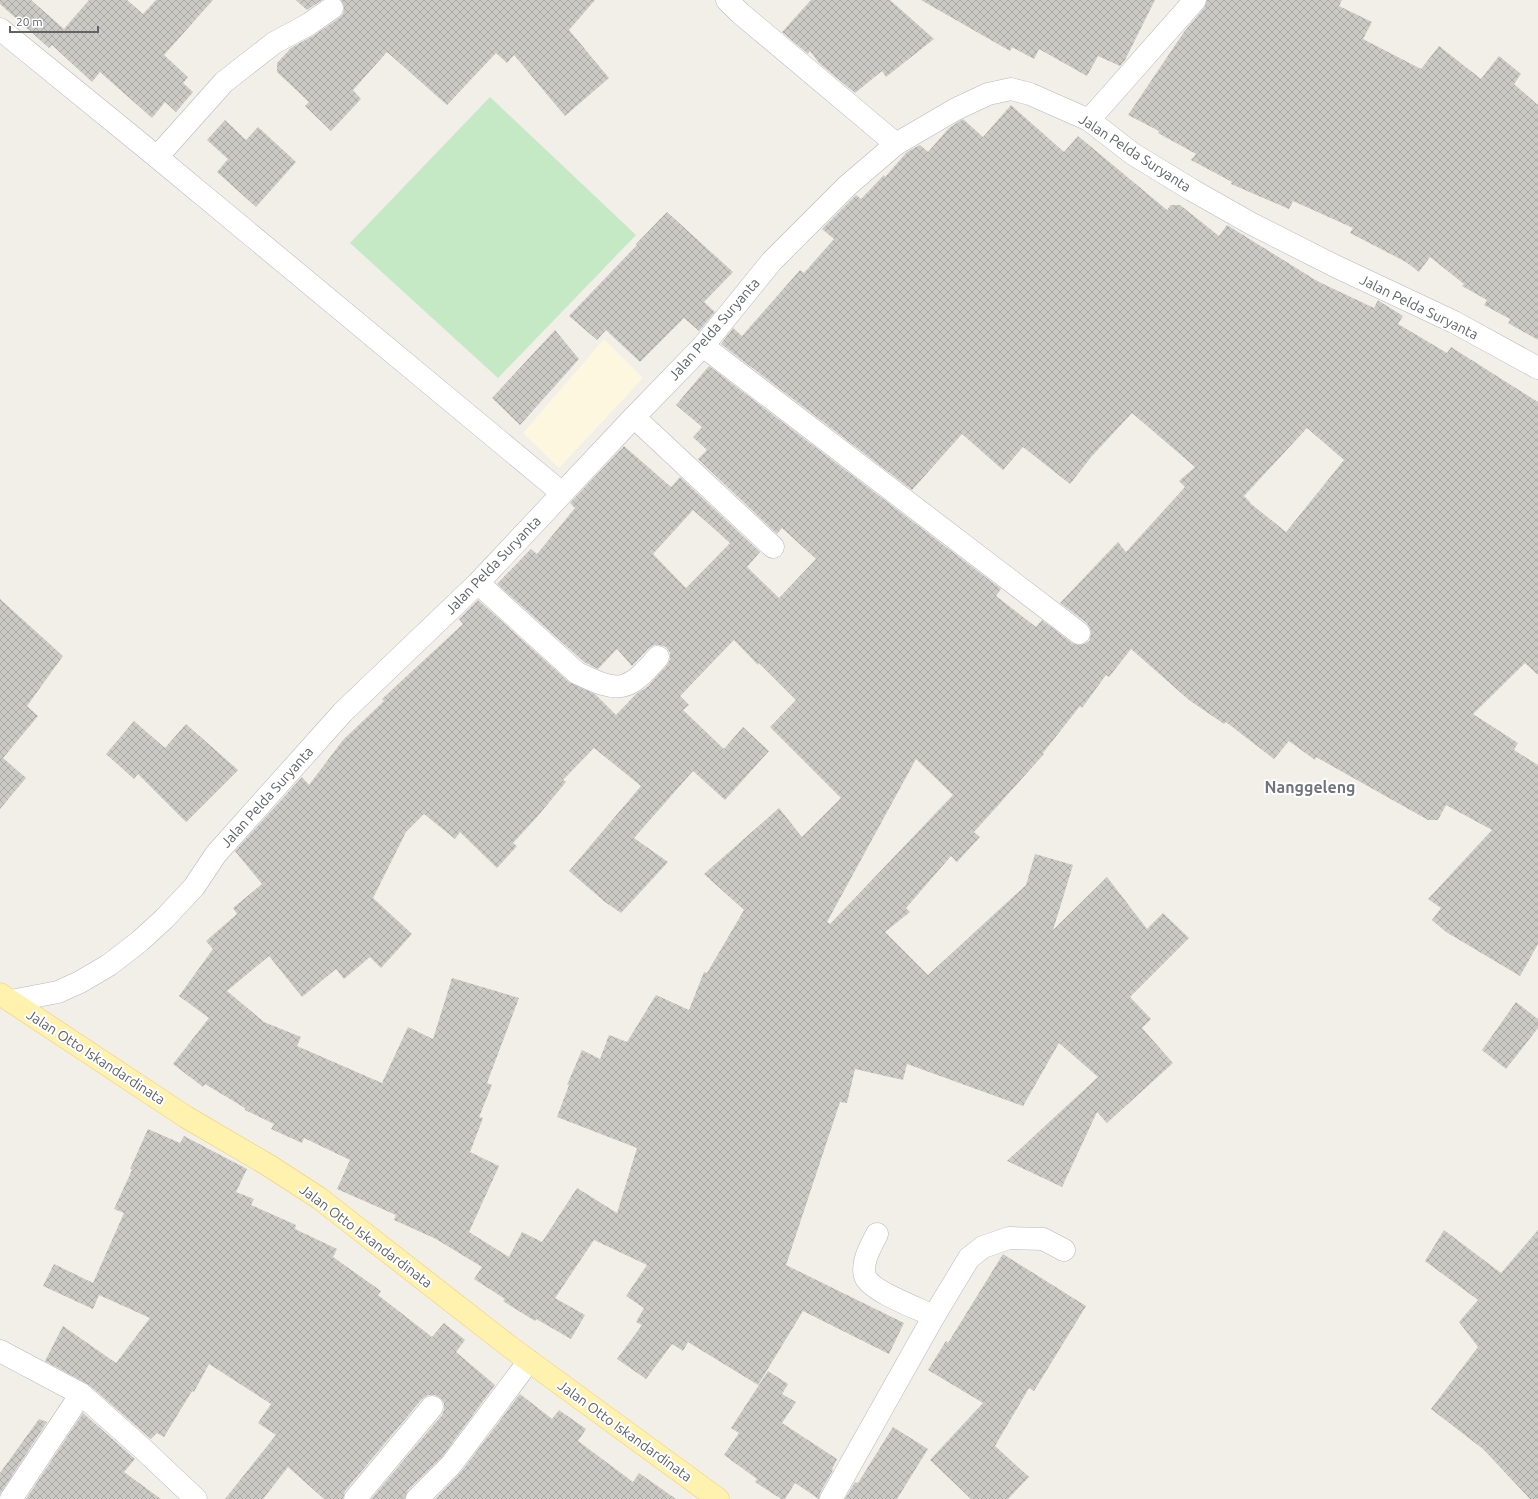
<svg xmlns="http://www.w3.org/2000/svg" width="1538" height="1499" viewBox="0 0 1538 1499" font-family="Ubuntu,sans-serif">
  <defs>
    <pattern id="building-cross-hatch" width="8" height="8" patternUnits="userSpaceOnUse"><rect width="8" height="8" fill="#cccac5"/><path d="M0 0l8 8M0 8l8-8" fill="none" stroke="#a9a8a4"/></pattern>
  </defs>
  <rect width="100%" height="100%" fill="#f1efe8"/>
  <polygon fill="#fef7e0" points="604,339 643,378 559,468 523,433"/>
  <polygon fill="#c5e8c5" points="490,97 636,235 498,378 350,243"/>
  <g fill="url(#building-cross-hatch)" fill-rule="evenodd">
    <polygon points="0,0 31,0 64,29 89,0 127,0 143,14 156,0 213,0 164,55 188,77 183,83 193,92 176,112 165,102 152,118 100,72 92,82 52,45 49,48 0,4"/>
    <polygon points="296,0 322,0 307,10"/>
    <polygon points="341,0 595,0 569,30 609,78 565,116 514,55 507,63 496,53 447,105 387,52 353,90 361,99 331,131 305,106 309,102 277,72 277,63 291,48 316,34 339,18 343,14 344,7"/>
    <polygon points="811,0 890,0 934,39 886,77 882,71 855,93 819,63 810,51 808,54 782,32"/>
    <polygon points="921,0 1155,0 1125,60 1120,66 1098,56 1087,76 1039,49 1034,59 1012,47 1010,51"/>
    <polygon points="1207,0 1342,0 1339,6 1372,22 1363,39 1421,69 1439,46 1481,79 1499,56 1521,74 1514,84 1538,105 1538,340 1508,323 1510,319 1484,305 1487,300 1462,286 1464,284 1430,257 1419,272 1406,262 1350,233 1353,228 1293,201 1289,209 1231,184 1232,182 1191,160 1196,154 1158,133 1159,131 1128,115 1184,32 1204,8"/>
    <path d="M1011,105L1064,152L1078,136L1167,210L1171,205H1180L1219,236L1227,225L1317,281L1374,308L1378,300L1379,301L1403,316L1398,324L1447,353L1451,347L1538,402V675L1525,663L1473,714L1518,743L1514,750L1538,765V944L1520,976L1446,932L1432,920L1441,908L1428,899L1492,830L1446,805L1438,820H1428L1316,757L1315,760L1289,741L1274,759L1226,722L1224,724L1189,700L1131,649L1109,677L1106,675L1082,708L1080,706L1043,753L1044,754L974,832L980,837L957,862L951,856L906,908L910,912L885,932L928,975L1026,885L1035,854L1073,865L1053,930L1107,877L1147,929L1163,913L1189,938L1130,997L1151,1019L1142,1028L1173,1063L1107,1123L1097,1112L1062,1187L1007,1161L1098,1077L1059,1043L1023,1106L907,1064L903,1080L855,1069L847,1103L840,1102L786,1265L904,1323L889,1354L803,1311L758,1385L688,1342L683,1351L672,1344L646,1379L617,1359L642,1325L636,1322L644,1308L626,1296L647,1265L594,1240L555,1298L585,1315L571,1339L536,1319L535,1321L503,1301L505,1299L474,1279L482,1267L436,1239L394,1220L396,1215L337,1189L350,1160L304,1138L302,1143L271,1129L274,1124L245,1110V1108L205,1084L203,1087L173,1064L209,1018L179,996L213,949L206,941L237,914L233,908L262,884L235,851L302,777L309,785L343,740L384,701L382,699L463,624L459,619L478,600L569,682L595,694L616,715L636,694L647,687L667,665L670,659V653L666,647L660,645H654L649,648L632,666L617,649L598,669L584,662L497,584L531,549L537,554L575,508L570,503L624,446L671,487L680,477L760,552L747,567L779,598L816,559L782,528L777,534L698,459L707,450L693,437L702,427L676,405L709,366L1001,589L996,596L1036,627L1042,620L1072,643L1078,645L1084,644L1089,641L1091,634L1090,628L1087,623L1060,603L1118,542L1126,552L1185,487L1179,481L1195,467L1132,413L1092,456L1070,484L1023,447L1003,470L962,434L912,490L721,344L733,328L742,336L800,270L804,273L834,239L822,229L856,195L861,199L884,175L885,177L907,152L920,145L928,152L949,128L963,119L983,137ZM1307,428L1344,460L1286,532L1250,503V502L1244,496ZM693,510L730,543L686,588L653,554ZM734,640L758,665L759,663L796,700L770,727L841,798L802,837L779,808L704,874L744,910L707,973L704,972L689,1010L656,995L627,1042L609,1035L600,1059L582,1050L567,1085H569L557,1117L637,1148L617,1213L577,1188L542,1242L522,1232L509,1257L469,1232L499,1166L470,1152L483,1118L479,1117L492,1085L487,1083L519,998L452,978L433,1039L408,1027L382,1083L297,1046L301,1037L264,1022L227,991L269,956L302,997L336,969L344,979L370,957L381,968L412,934L373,898L406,832L424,814L455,839L460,832L497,868L517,846L513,843L537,817L566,782L563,780L594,748L641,786L569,871L605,902L621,913L668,862L634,838L693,771L725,800L769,751L743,727L724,749L683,710L689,705L680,696ZM916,759L953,795L830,924L827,922Z"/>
    <polygon points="225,120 246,140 258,127 296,162 256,207 217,172 228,159 207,140"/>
    <polygon points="667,212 733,272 704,302 715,312 699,331 684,318 640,362 606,330 597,340 569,316 637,245 636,244"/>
    <polygon points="555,330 579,359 520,425 492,398"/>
    <polygon points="0,599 63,656 27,706 38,716 3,758 26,778 0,809"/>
    <polygon points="134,721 165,748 186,724 238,770 186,822 138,774 134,779 106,754"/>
    <polygon points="1516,1002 1538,1019 1538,1028 1506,1069 1482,1050"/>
    <polygon points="148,1129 180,1143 184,1136 247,1169 236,1192 254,1199 251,1205 296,1225 295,1229 337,1249 333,1257 381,1291 378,1295 432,1337 444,1323 465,1340 456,1352 495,1385 442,1457 408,1490 405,1499 371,1499 442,1415 444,1410 444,1403 440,1398 435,1395 428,1395 422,1399 345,1491 343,1499 324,1499 288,1467 263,1499 225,1499 276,1435 258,1423 271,1404 209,1364 194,1392 192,1391 164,1437 157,1433 151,1439 89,1385 45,1361 63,1326 116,1363 150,1318 99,1295 93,1309 43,1286 54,1264 93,1283 124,1213 114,1209 132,1170 130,1169"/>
    <polygon points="1444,1230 1501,1273 1538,1230 1538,1499 1530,1499 1483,1449 1431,1409 1478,1347 1459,1322 1478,1300 1425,1261"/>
    <polygon points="1003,1254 1086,1306 1034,1391 1029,1388 995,1446 1029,1477 1008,1499 971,1499 930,1460 983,1403 928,1370 946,1341 948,1343"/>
    <polygon points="768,1371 788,1384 782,1394 796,1402 782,1423 837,1459 832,1469 833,1470 820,1493 819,1499 795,1483 785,1499 781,1499 755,1482 757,1479 724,1455 739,1433 731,1428"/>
    <polygon points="520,1394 552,1419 559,1410 586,1429 578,1441 633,1482 639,1473 676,1499 435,1499 461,1472"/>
    <polygon points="83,1413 135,1459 124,1472 161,1499 26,1499"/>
    <polygon points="39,1419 47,1422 0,1494 0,1473"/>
    <polygon points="893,1427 928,1449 897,1499 845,1499 855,1482 858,1483"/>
  </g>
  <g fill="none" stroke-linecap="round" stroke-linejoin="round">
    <g stroke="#b5b8bc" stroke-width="23">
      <g id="minor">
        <polyline points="727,0 740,13 896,144"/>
        <polyline points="0,29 157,157 562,493"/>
        <polyline points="1089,120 1195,0"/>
        <polyline points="157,157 224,82 274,43 309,24 332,8"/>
        <polyline points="703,346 1079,633"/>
        <polyline points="634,417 773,547"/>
        <path d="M478,583L577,673C619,693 627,693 658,657"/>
        <polyline points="11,1001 58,992 80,982 109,965 140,941 164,919 194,887 216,854 343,712 478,583 634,417 703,346 772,261 847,186 896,144 956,109 988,94 1011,89 1030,94 1089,120 1133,154 1192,190 1252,224 1335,266 1454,322 1538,368"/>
        <polyline points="934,1316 969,1258 983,1247 1009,1238 1043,1239 1064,1250"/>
        <polyline points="0,1351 81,1394 143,1449 196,1499"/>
        <polyline points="11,1499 81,1394"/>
        <polyline points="355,1499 432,1407"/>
        <polyline points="417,1499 451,1465 529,1361"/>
        <path d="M831,1499L934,1316C919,1309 870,1291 865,1276C861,1262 871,1246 877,1234"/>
      </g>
    </g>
    <g stroke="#f2c960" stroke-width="23">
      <polyline id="major" points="0,994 186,1117 268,1165 319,1198 510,1347 718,1499"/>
    </g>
    <use href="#minor" stroke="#fff" stroke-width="22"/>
    <use href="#major" stroke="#fff2af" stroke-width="22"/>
  </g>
  <g text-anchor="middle" stroke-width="4" stroke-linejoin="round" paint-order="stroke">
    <g font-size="14" fill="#5f6368" stroke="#fff">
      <text transform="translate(1135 153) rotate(33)" y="5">Jalan Pelda Suryanta</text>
      <text transform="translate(1419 307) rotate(26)" y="5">Jalan Pelda Suryanta</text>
      <text transform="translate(714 329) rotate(-49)" y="5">Jalan Pelda Suryanta</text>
      <text transform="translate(493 565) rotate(-46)" y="5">Jalan Pelda Suryanta</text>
      <text transform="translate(267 797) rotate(-48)" y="5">Jalan Pelda Suryanta</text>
      <text transform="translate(96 1057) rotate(33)" y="5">Jalan Otto Iskandardinata</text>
      <text transform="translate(366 1236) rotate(37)" y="5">Jalan Otto Iskandardinata</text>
      <text transform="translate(625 1431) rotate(36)" y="5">Jalan Otto Iskandardinata</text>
    </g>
    <g font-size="16" font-weight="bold" fill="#70757a" stroke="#fff">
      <text x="1310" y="793">Nanggeleng</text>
    </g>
  </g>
  <path d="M10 26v6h88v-6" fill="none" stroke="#5f6368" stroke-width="2"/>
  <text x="16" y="26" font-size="12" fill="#5f6368" stroke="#ffffff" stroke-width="3" paint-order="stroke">20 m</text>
</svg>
